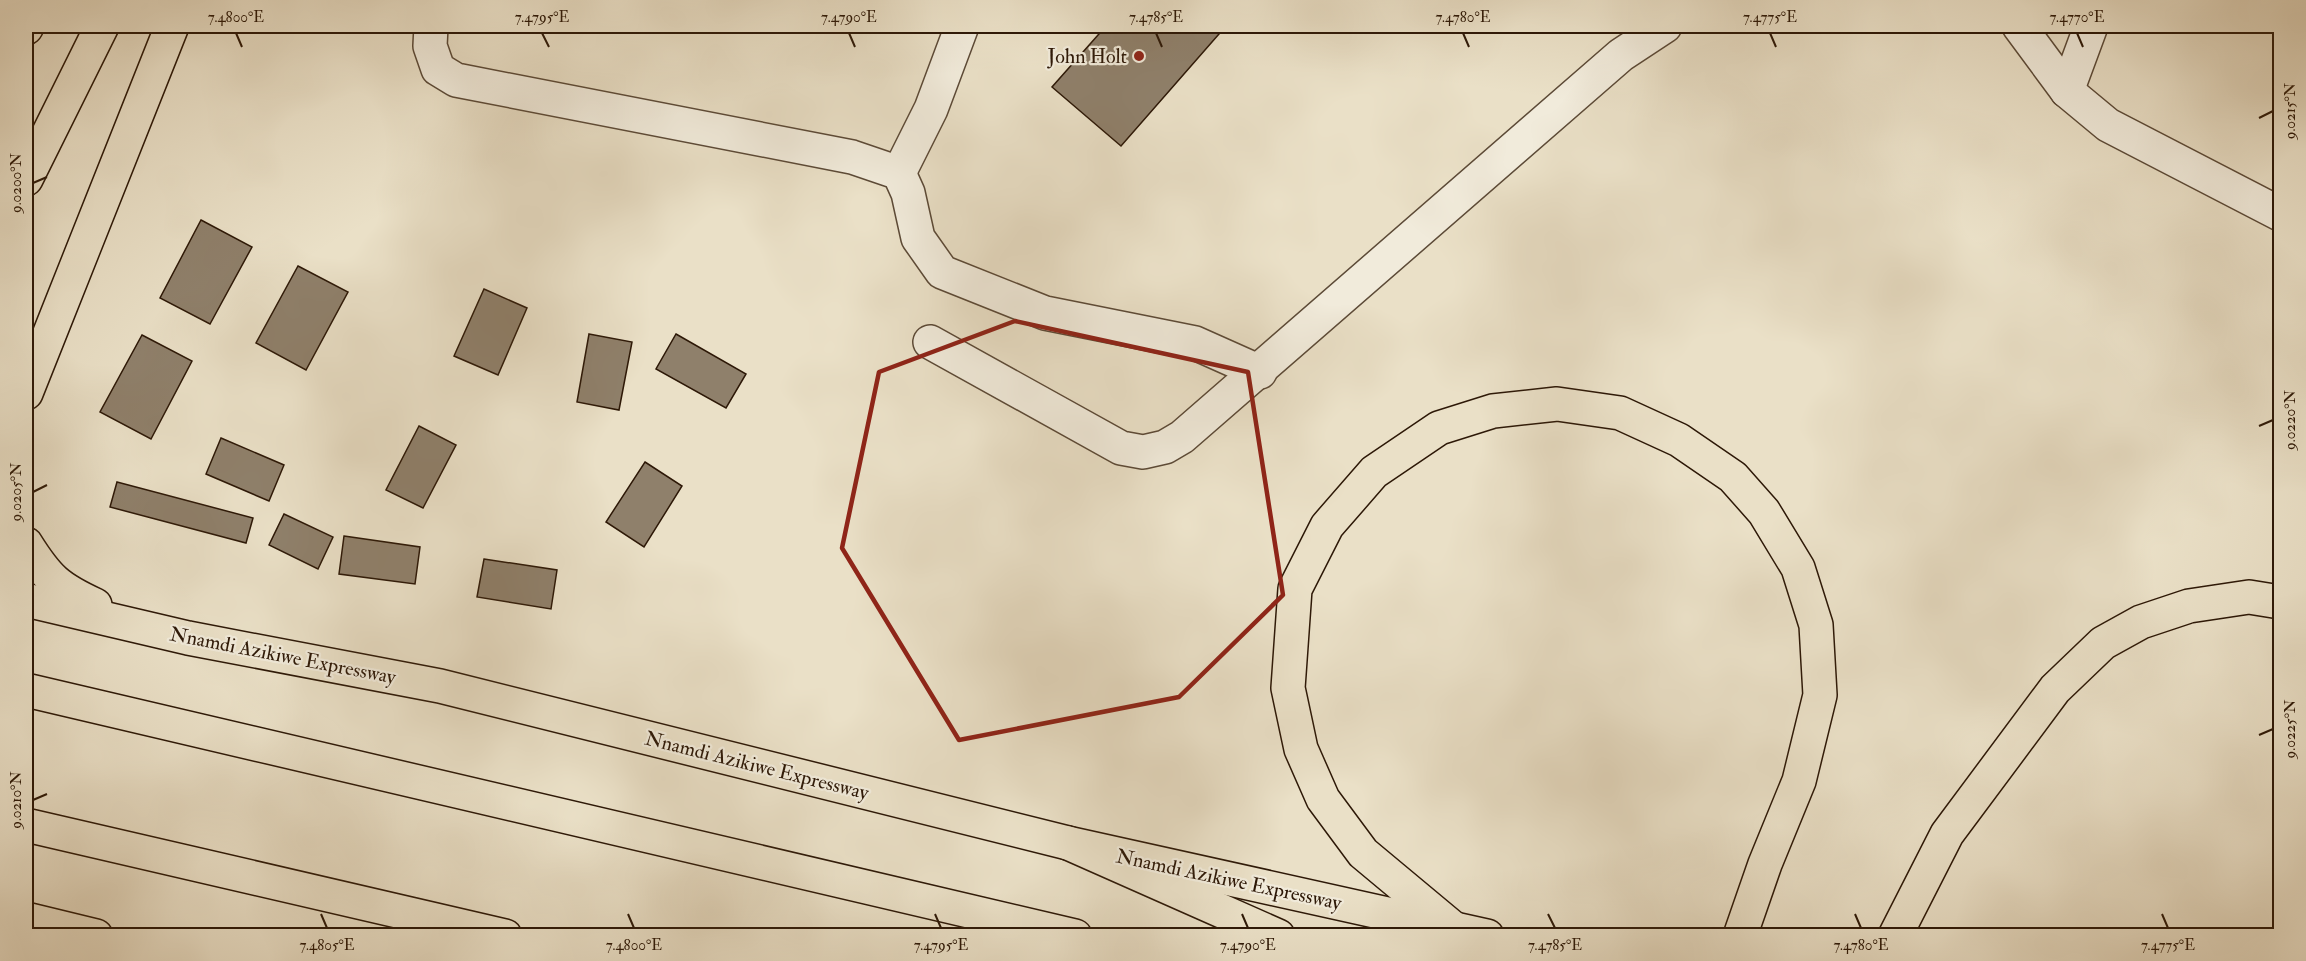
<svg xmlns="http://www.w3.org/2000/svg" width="2306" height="961" viewBox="0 0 2306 961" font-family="'IM FELL Double Pica',serif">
  <rect width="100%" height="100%" fill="#eae0c7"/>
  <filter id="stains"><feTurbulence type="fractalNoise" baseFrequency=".00333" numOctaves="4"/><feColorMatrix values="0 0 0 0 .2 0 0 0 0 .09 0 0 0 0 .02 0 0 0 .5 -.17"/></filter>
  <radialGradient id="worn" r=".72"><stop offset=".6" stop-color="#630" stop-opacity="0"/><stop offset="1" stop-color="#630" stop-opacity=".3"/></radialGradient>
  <g fill="#8f806b" stroke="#2d1807" stroke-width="1.5">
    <polygon points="1106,26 1226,26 1121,146 1052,87"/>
    <polygon points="201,220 252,247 210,324 160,298"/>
    <polygon points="298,266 348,292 306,370 256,343"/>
    <polygon points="484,289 527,308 498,375 454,356"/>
    <polygon points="589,334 632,342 619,410 577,402"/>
    <polygon points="676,334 746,374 726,408 656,369"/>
    <polygon points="142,335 192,361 151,439 100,412"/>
    <polygon points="419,426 456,445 423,508 386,490"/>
    <polygon points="221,438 284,465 269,501 206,474"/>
    <polygon points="645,462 682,486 644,547 606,522"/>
    <polygon points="117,482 253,518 246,543 110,507"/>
    <polygon points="284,514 333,537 318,569 269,545"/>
    <polygon points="344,536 420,547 415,584 339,574"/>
    <polygon points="484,559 557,570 551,609 477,597"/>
  </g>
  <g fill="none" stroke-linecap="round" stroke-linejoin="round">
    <g stroke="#5c4a37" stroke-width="36">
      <g id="minor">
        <polyline points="431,26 430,46 438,69 456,80 852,157 899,173 908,193 918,238 942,272 1045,313 1195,343 1260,372"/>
        <polyline points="2019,26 2067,91 2108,125 2280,214"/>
        <polyline points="2067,91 2091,26"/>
        <polyline points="899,173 931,109 962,26"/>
        <polyline points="930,342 1121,448 1143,452 1165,447 1182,437 1621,55 1665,26"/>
      </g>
    </g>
    <g stroke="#2d1807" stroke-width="36">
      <g id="primary">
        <polyline points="26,28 27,26"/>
        <polyline points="26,179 102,26"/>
      </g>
    </g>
    <g stroke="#2d1807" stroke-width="36">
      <g id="trunk">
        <polyline points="26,393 172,26"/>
        <path d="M26,544C48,579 58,588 95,605"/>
        <polyline points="26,600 188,638 440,686 1068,843 1487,936"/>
        <polyline points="26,919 96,936"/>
      </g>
    </g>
    <g stroke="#2d1807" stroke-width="36">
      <g id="motorway">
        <polyline points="26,690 1075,936"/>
        <polyline points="26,825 505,936"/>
        <polyline points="1068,843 1278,936"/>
        <polyline points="1453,928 1363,853 1323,799 1301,749 1288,688 1295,589 1327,526 1374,472 1439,428 1493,411 1557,404 1620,413 1679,440 1733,477 1764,512 1798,568 1816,625 1820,695 1799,781 1765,864 1740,936"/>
        <polyline points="1895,936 1947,834 2055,689 2103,643 2141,622 2189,606 2249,597 2280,602"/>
      </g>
    </g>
    <use href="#minor" stroke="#f1ebdb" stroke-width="33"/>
    <use href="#primary" stroke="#eae0c7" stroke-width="33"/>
    <use href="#trunk" stroke="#eae0c7" stroke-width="33"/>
    <use href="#motorway" stroke="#eae0c7" stroke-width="33"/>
  </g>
  <path fill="none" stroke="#8f2418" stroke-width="4.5" stroke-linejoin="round" d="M1015,321L1248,372L1283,595L1179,697L959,740L842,548L879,372Z"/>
  <path fill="none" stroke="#2d1807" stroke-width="2" d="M236,33L242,47M542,33L549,47M849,33L855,47M1156,33L1162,47M1463,33L1469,47M1770,33L1776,47M2077,33L2083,47M2259,118L2273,111M33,183L47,177M2259,426L2273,420M33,492L47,485M2259,735L2273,729M33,800L47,794M321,914L327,928M628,914L634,928M935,914L941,928M1242,914L1248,928M1548,914L1555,928M1855,914L1861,928M2162,914L2168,928"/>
  <circle fill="#8f2418" stroke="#f1ebdb" stroke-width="2" cx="1139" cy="56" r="6"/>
  <g text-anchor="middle" stroke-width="4.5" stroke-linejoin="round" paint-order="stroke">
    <g font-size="20" fill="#2d1807" stroke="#f1ebdb" text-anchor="end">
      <text x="1127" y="63">John Holt</text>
    </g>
    <g font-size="20" fill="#2d1807" stroke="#f1ebdb">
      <text transform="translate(283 655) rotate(11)" y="7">Nnamdi Azikiwe Expressway</text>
      <text transform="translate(757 765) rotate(14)" y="7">Nnamdi Azikiwe Expressway</text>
      <text transform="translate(1229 879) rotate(12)" y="7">Nnamdi Azikiwe Expressway</text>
    </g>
  </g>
  <rect width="2306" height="961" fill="none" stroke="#eae0c7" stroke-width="66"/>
  <rect x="33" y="33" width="2240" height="895" fill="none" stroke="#2d1807" stroke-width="2"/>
  <g font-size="15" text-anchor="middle" fill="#2d1807">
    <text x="236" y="22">7.4800°E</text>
    <text x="542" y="22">7.4795°E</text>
    <text x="849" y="22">7.4790°E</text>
    <text x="1156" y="22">7.4785°E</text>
    <text x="1463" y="22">7.4780°E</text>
    <text x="1770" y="22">7.4775°E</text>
    <text x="2077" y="22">7.4770°E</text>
    <text transform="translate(2290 111) rotate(-90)" y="5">9.0215°N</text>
    <text transform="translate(16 183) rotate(-90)" y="5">9.0200°N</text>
    <text transform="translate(2290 420) rotate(-90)" y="5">9.0220°N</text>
    <text transform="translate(16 492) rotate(-90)" y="5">9.0205°N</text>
    <text transform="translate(2290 729) rotate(-90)" y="5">9.0225°N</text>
    <text transform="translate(16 800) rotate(-90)" y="5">9.0210°N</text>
    <text x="327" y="950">7.4805°E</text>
    <text x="634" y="950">7.4800°E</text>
    <text x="941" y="950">7.4795°E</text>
    <text x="1248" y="950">7.4790°E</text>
    <text x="1555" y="950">7.4785°E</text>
    <text x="1861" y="950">7.4780°E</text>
    <text x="2168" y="950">7.4775°E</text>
  </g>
  <rect width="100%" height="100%" filter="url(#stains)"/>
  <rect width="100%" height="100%" fill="url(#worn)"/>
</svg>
